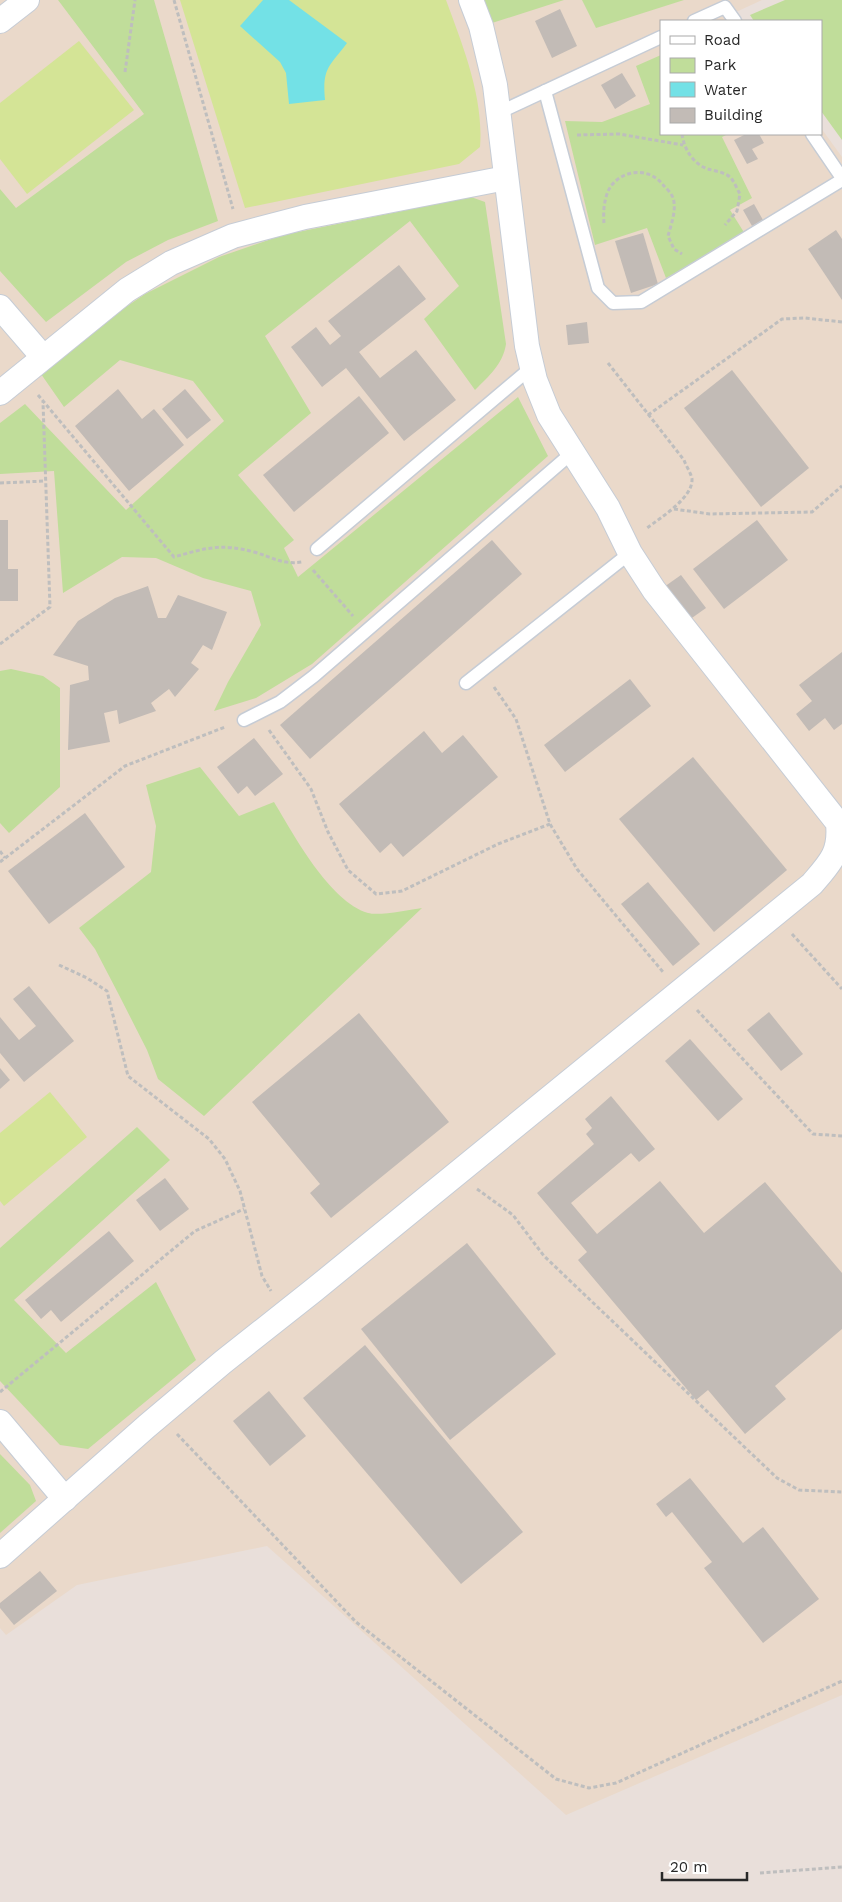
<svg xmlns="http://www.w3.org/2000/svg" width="842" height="1902" viewBox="0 0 842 1902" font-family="'Work Sans',sans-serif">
  <rect width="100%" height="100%" fill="#e9dfda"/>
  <polygon fill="#ead9ca" points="0,0 762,0 736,12 743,21 661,21 661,134 821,134 821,128 842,157 842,1695 566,1815 267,1546 77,1585 6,1635 0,1628"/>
  <g fill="#c0dd9a">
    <polygon points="58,0 154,0 218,221 168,240 126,262 46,322 0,271 0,189 16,208 144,114"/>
    <polygon points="481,0 564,0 492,23"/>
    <polygon points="582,0 684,0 596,28"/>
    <polygon points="785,0 842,0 842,140 821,111 821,21 754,21 750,15"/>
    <polygon points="661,55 661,134 728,134 722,137 752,198 730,210 745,234 666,278 647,228 595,245 565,121 602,122 650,104 636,66"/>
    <path d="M471,197L485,202L506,344C503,364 489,376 475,390L424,319L459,286L410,221L265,336L311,413L238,475L294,540L284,548L298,577L518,397L548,456L312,664L256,698L214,711L228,682L261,625L251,591L203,578L156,558L122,557L63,593L54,471L0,474V423L25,404L126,510L224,421L193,381L120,360L64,407L41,374L95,328L145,294L219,257L283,235Z"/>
    <polygon points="11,669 43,676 60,688 60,787 9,833 0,823 0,671"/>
    <path d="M200,767L239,816L274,802C294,835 329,901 368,913C379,916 409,910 422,908L204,1116L158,1079L147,1050L119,995L95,949L79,928L151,872L156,826L146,785Z"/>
    <polygon points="137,1127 170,1160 14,1300 66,1353 156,1282 196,1360 88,1449 60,1445 0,1381 0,1248"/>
    <polygon points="0,1454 30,1485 36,1501 0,1533"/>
  </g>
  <g fill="#d4e496">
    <path d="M180,0H446C463,46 484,98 480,147L459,164L245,208Z"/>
    <polygon points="79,41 134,110 27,194 0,159 0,103"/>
    <polygon points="50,1092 87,1137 4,1206 0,1201 0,1133"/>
  </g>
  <path fill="#73e1e6" d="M263,0H289L347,43C329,67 322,68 325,100L289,104L286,73L280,62L240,26Z"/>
  <g fill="#c2bbb6">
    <polygon points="560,9 577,46 552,58 535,21"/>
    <polygon points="622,73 636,96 615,109 601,85"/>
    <polygon points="746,134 759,134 764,143 752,149 758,159 747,164 734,140"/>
    <polygon points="754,204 763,220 752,226 743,210"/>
    <polygon points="836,230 842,239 842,300 808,249"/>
    <polygon points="643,233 658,284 631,293 615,241"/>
    <polygon points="399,265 426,299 359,352 380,378 416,350 456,400 404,441 346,368 322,387 291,347 316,327 330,345 341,336 328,321"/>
    <polygon points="587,322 589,343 568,345 566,325"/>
    <polygon points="732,370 809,468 761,507 684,408"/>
    <polygon points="118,389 142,419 154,409 184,445 129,491 75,426"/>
    <polygon points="185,389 211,420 187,439 162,409"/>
    <polygon points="359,396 389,433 294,512 263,475"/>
    <polygon points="0,520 8,520 8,569 18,569 18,601 0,601"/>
    <polygon points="757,520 788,560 724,609 693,569"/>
    <polygon points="492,540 522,574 310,759 280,725"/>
    <polygon points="681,575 706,608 689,620 664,587"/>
    <polygon points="148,586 158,618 166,618 178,595 227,612 212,650 203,645 191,663 199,669 175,697 169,689 151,703 156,711 119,724 117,710 104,713 110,742 68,750 70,685 89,680 88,666 53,655 78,621 115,598"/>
    <polygon points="842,652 842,724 834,730 825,718 809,731 796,714 812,701 799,685"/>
    <polygon points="630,679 651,706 565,772 544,745"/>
    <polygon points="424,731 442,753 463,735 498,777 403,857 391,843 380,853 339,804"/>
    <polygon points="254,738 283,774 255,796 247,786 238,794 217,767"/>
    <polygon points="693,757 787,870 714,932 619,819"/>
    <polygon points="85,813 125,867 49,924 8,871"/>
    <polygon points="648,882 700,944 673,966 621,904"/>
    <polygon points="29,986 74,1041 24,1082 0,1053 0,1017 19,1040 36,1026 13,999"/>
    <polygon points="769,1012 803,1054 781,1071 747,1030"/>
    <polygon points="359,1013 449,1122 331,1218 310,1193 320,1184 252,1102"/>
    <polygon points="690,1039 743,1099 718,1121 665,1061"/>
    <polygon points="0,1068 10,1080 0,1089"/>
    <polygon points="611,1096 655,1149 639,1162 631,1153 571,1203 597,1234 660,1181 704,1233 765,1182 842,1273 842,1329 775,1386 786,1399 745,1434 708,1390 696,1400 578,1260 587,1252 537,1193 594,1144 586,1134 592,1128 585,1119"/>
    <polygon points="165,1178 189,1209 160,1231 136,1200"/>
    <polygon points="109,1231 134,1261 61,1322 51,1310 41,1319 25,1300"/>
    <polygon points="467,1243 556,1354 450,1440 361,1329"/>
    <polygon points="365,1345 523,1532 461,1584 303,1398"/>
    <polygon points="269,1391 306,1436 270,1466 233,1421"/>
    <polygon points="690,1478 743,1543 763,1527 819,1599 763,1643 704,1568 712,1562 672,1512 666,1517 656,1504"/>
    <polygon points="40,1571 57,1591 14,1625 0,1608 0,1603"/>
  </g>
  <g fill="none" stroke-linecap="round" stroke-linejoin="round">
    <g stroke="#c6ccd5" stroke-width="15">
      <g id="lane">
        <polyline points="694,21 725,7 735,21"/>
        <polyline points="545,91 598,288 613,303 641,302 842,180"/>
        <polyline points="498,113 661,37"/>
        <polyline points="812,134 842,178"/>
        <polyline points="317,549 532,367"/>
        <polyline points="466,683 630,553"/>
        <polyline points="244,720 280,702 314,676 573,452"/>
      </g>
    </g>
    <g stroke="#c6ccd5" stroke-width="26">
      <g id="street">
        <polyline points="0,21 27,0"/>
        <polyline points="0,307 43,357"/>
        <polyline points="0,393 127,290 171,263 233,236 305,217 506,178"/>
        <polyline points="0,1422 65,1499"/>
        <path d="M0,1556L147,1426L223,1362L314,1290L812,884C830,863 841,853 838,823L654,590L630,553L608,508L549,415L535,380L527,346L495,85L481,26L471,0"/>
      </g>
    </g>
    <g stroke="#bebebe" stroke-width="3" stroke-dasharray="4 2.5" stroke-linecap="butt">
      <polyline points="174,0 233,209"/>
      <polyline points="125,72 135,0"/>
      <path d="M682,134C684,149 693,164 708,169C715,171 724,172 730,177C734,181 737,189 740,194L737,211L725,225"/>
      <polyline points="577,135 619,134 683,145"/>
      <path d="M604,223C603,212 604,196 611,186C625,168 651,168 664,186C667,189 672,194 673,198C677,209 671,225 668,236L674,249L682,254"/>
      <path d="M608,363L684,460C686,466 691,473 692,479C693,498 660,518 647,528"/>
      <path d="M38,395L174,557C206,548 221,543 254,552C272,557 282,565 302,562"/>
      <polyline points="648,415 782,319 805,318 842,322"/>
      <polyline points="0,483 45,481"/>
      <polyline points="674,509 710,514 812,512 842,486"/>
      <polyline points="313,570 353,616"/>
      <polyline points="0,644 50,607 43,402"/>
      <polyline points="494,687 516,719 550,824 577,869 663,972"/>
      <polyline points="269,730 311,789 328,832 348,870 376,894 402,891 498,844 550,824"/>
      <polyline points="0,851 5,858"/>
      <polyline points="0,862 125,766 225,727"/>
      <polyline points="792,934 842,989"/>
      <polyline points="59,965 87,978 107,991 128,1076 209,1139 225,1159 240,1191 262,1276 271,1291"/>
      <polyline points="697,1010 813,1134 842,1136"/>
      <polyline points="477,1189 513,1215 544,1256 777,1478 799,1490 842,1492"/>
      <polyline points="0,1392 195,1231 244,1209"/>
      <polyline points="177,1434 356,1622 556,1779 589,1788 616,1783 842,1681"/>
      <polyline points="760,1873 842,1867"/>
    </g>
    <use href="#lane" stroke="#fff" stroke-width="12"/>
    <use href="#street" stroke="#fff" stroke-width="24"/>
  </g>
  <rect x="660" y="20" width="162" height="115" fill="#ffffff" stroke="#a9a9a9"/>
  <rect x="670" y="36" width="25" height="8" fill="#ffffff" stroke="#a9a9a9"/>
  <text x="704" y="45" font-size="15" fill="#282828">Road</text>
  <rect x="670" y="58" width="25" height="15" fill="#c0dd9a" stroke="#a9a9a9"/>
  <text x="704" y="70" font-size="15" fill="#282828">Park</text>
  <rect x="670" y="82" width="25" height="15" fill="#73e1e6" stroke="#a9a9a9"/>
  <text x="704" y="95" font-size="15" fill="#282828">Water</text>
  <rect x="670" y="108" width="25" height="15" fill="#c2bbb6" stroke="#a9a9a9"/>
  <text x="704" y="120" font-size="15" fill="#282828">Building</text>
  <path d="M662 1872v8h85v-8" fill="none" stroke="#282828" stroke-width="2.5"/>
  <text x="670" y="1872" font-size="15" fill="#282828" stroke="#ffffff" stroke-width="4" paint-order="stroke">20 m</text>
</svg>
